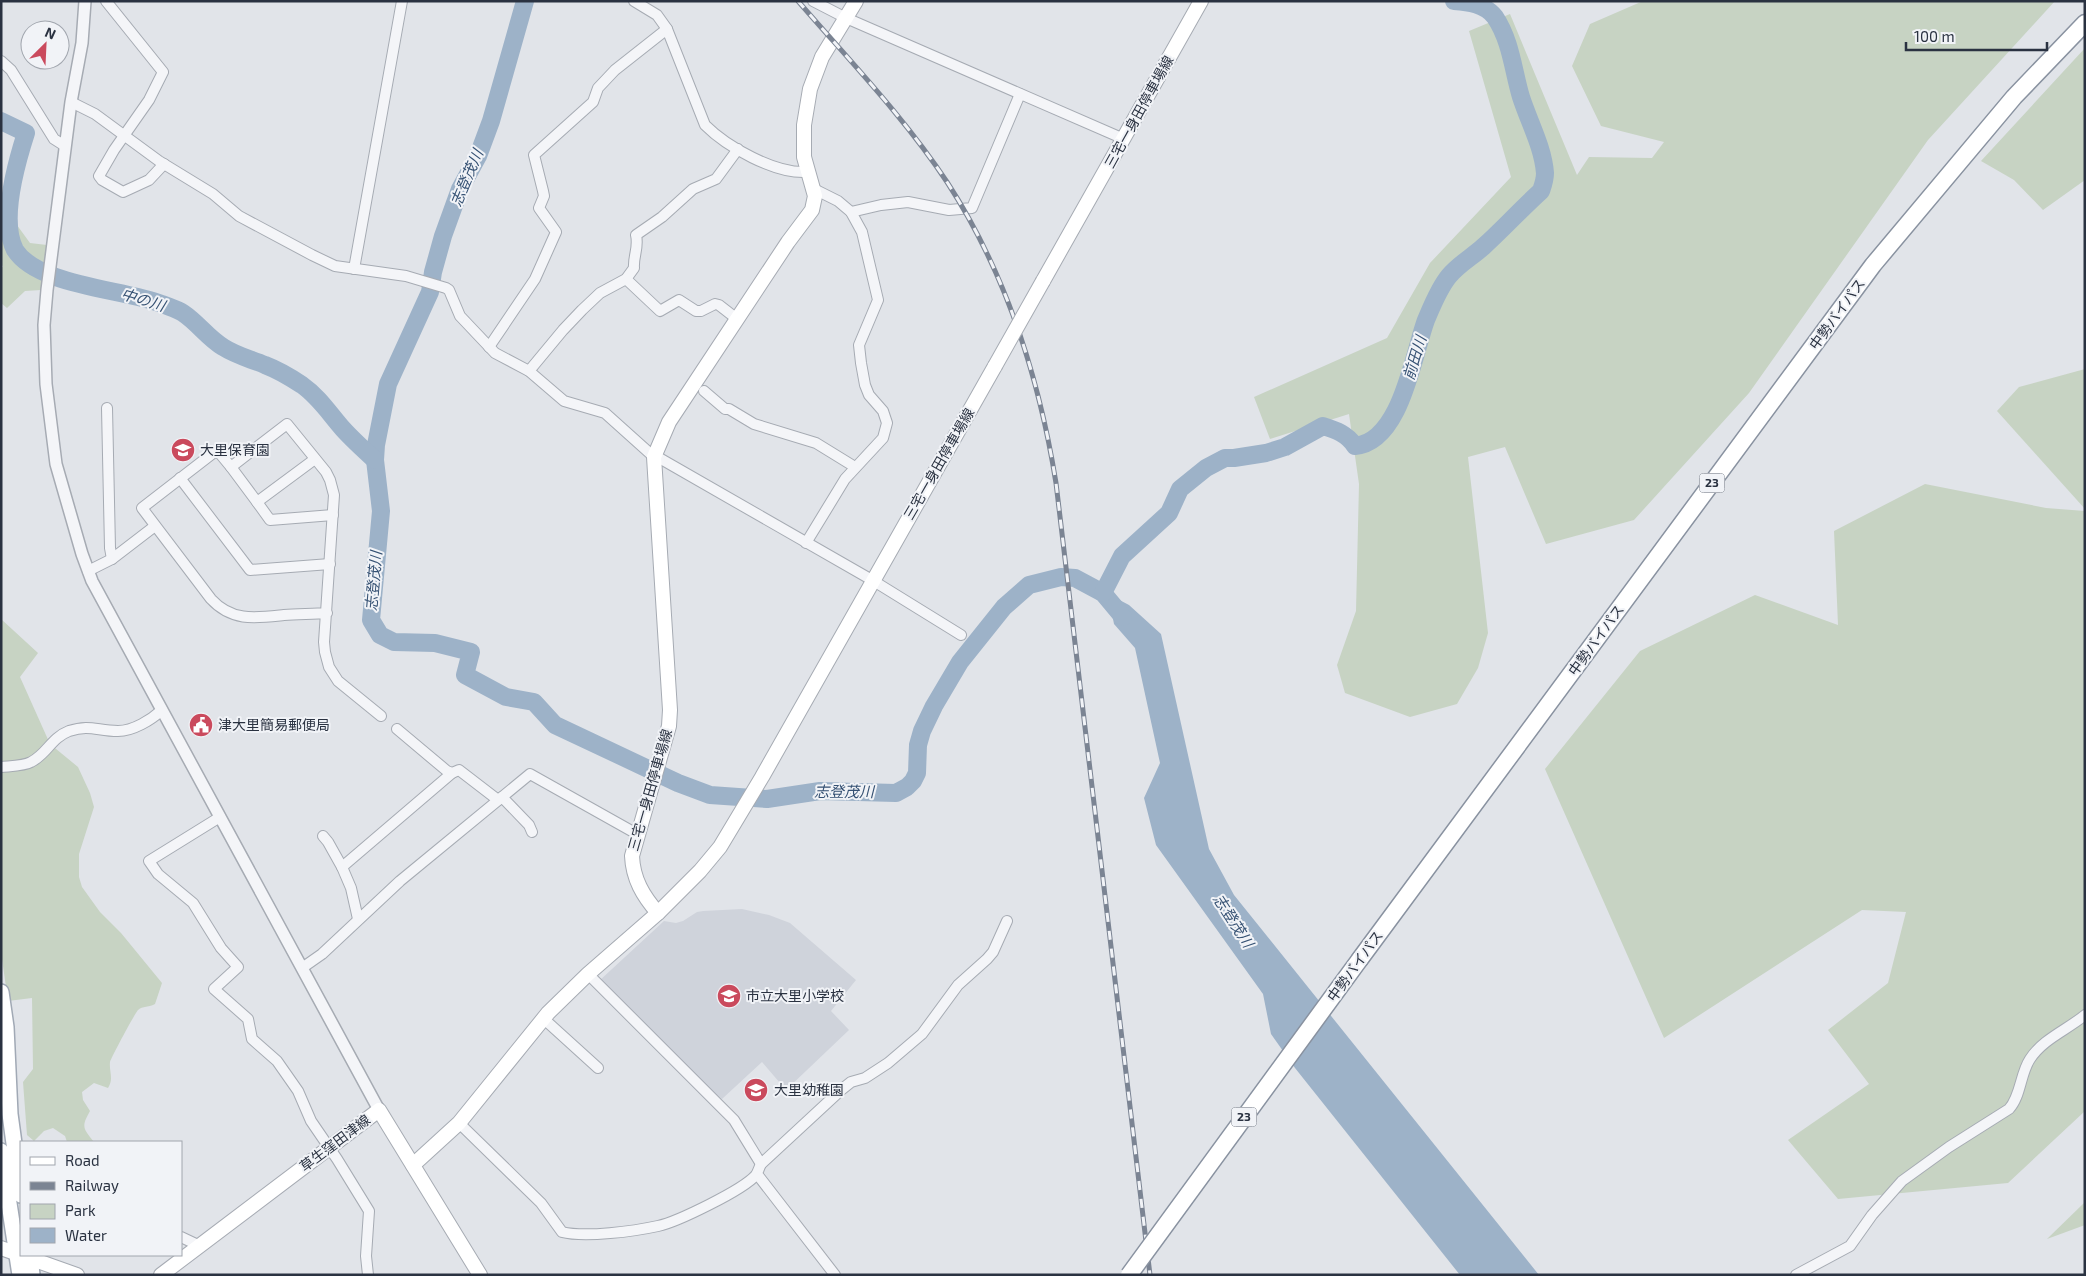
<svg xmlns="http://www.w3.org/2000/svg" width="2086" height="1276" viewBox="0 0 2086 1276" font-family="'Exo 2','Noto Sans JP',sans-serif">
  <rect width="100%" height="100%" fill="#e1e4e9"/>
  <polygon fill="#cfd3db" points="742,909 769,915 790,923 856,980 831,1011 849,1030 786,1090 762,1062 722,1099 717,1095 713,1095 599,981 664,921 676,923 683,921 697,912 703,911"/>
  <g fill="#c7d3c3">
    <polygon points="1643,1 2055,1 1928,140 1749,393 1634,520 1546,544 1505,447 1468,457 1488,633 1478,668 1457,704 1410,717 1345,693 1337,665 1356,611 1359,484 1349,414 1270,439 1254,397 1387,338 1430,263 1511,177 1469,31 1510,14 1577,175 1589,157 1652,158 1664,142 1601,126 1572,66 1590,24"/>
    <polygon points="2085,48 2085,180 2043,210 2014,180 1981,161"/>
    <polygon points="8,184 15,187 14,221 30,243 47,245 41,290 25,291 7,308 1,303 1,269 3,266 1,265 1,216"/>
    <polygon points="2085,369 2085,509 1997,411 2019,387"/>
    <polygon points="1925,484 2046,508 2085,511 2085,1111 2008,1183 1838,1199 1788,1140 1869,1084 1828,1030 1888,983 1906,912 1862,910 1664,1038 1545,769 1640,651 1755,595 1838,625 1834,531"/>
    <path d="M1,619L38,653L20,677L50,744L78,767L90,793L94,807L79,854V877L82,887L100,912L121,933L162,983L155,1004C150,1007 142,1006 138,1010C135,1013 111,1058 110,1062C109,1072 114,1079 108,1088L94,1083L82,1092L83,1100L90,1111C81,1127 83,1128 94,1142H67L65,1136L53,1128L44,1131L34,1141L27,1135L23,1082L33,1069L32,998L8,1001L1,952Z"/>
    <polygon points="2085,1202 2085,1225 2047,1239"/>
  </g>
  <polygon fill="#9db2c8" points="1108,594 1129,605 1161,634 1209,849 1234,895 1539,1275 1460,1275 1295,1068 1271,1034 1263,994 1156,845 1144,798 1160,763 1135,648 1114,624"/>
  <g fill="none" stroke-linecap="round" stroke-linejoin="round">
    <g stroke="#9db2c8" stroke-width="18">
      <polyline points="525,1 491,121 478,156 460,189 443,236 433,272 430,292 388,384 376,445 375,460 381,511 371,620 380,635 394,642 435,643 471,652 465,675 506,697 534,702 555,725 678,783 710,795 767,799 820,791 896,793 907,787 913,781 917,773 918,745 922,731 934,706 960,662 1004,607 1029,585 1061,577 1075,578 1103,593 1123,617"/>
      <path d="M1,121L26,133C16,164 0,221 15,250C38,286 124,289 162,304C169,307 177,309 183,313C198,323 208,338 223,347C237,356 251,359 265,365C278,370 290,377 302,385C319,397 329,413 343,429C353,440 364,450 375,460"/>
      <path d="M1103,593L1122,556L1169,513L1180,489L1206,468L1225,458H1234L1266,453L1285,447L1323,426C1336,430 1347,434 1355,446C1401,442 1413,355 1426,320C1432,306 1439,288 1449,276C1459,264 1472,257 1483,247C1503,229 1521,209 1541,191C1543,185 1545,180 1545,173C1543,147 1529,122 1521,97C1513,70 1511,41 1495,17C1485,4 1468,2 1454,1"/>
    </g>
    <g stroke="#a6abb3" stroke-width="12">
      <g id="minor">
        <polyline points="106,1 163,72 149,100 114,150 99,176 102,180 123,192 149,180 164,164"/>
        <path d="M634,1L657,15L667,29L705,125C727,147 775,174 807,172"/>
        <polyline points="813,1 846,18 1124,139"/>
        <polyline points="1,61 11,70 54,139 65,146"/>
        <polyline points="71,102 95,114 159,161 213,194 239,216 312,255 335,266 406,276 446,288 449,290 460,316 495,353 529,371 564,401 605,413 654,457"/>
        <polyline points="851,212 881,205 908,202 949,210 972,208 1020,94"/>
        <polyline points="354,269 402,1"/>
        <polyline points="626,279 660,311 679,300 696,311 701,311 715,304 719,305 737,319"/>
        <polyline points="489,347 535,279 556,232 539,208 544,196 543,191 534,155 593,102 598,88 615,70 667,29"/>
        <path d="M529,371L563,330L582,310L600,293L626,279L634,268C633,256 639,248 636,235L662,217L693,189L716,179L738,149"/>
        <polyline points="704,391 725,409 729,409 754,424 816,443 855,467"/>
        <polyline points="107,408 110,548 112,559"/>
        <polyline points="654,455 872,580 961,635"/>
        <polyline points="315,459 257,502 270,520 333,515"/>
        <polyline points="231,467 257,502"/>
        <polyline points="180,478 250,570 330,564"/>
        <polyline points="806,543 845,479 883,438 887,423 883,411 869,395 865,385 861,363 859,345 878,300 862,232 851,212 838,201 812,188"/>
        <polyline points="88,571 112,559 155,526"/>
        <path d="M327,613C313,614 298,614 284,615C256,618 232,622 211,599L142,508L217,450L231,467L287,424L326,472L330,480L334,495L324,642L325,652L329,667L338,681L381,716"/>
        <polyline points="397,729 447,771 452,773 459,770 498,800"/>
        <path d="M1,767C10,766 24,766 31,762C47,754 51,738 69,731C90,724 97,731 118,731C133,731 151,720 162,710"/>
        <polyline points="502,797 529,825 532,832"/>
        <polyline points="220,817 149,861 158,874 193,903 221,948 238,967 214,989 248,1019 252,1039 277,1061 298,1091 311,1121 337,1159 369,1211 366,1256 368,1275"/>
        <polyline points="323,836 328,842 342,867"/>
        <polyline points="358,919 351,888 342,867 452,773"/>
        <polyline points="302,968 322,954 400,881 530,774 637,834"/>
        <polyline points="588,974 734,1120 761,1164"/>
        <polyline points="544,1019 598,1068"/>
        <path d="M459,1123L541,1203L562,1232C585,1238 635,1231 658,1226C677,1222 743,1190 756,1175C758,1172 759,1168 761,1164L841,1090L851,1082L865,1078L888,1063L922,1034L958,985L987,959L993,952L1007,921"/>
        <polyline points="757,1174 835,1275"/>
        <polyline points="181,1237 200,1246"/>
        <path d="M1796,1275L1850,1246L1872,1215L1902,1181L1949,1147L2009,1109C2021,1096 2020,1074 2030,1059C2043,1039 2067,1030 2085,1015"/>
      </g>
    </g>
    <g stroke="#a6abb3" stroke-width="14">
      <polyline id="tertiary" points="85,1 82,43 71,102 47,290 44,325 46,384 56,464 82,554 92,581 379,1110"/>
    </g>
    <g stroke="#a6abb3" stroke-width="16">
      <g id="secondary">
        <polyline points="1043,281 1201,1"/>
        <path d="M658,913C643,896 633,879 632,856L669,726L670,710L654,457L669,422L788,242L812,210L815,196L804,157V125L810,89L822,57L856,1"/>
        <polyline points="413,1165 459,1123 548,1013 588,974 658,913 700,871 720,847 762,777 995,366"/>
        <polyline points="1,1248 77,1275"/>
        <polyline points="161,1275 379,1110 480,1275"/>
      </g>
    </g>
    <g stroke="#a1a9b5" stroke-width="18">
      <g id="primary">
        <polyline points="1,992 6,1027 10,1114 21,1195"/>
        <polyline points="1,1151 20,1275"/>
        <polyline points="30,1255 32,1275"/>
      </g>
    </g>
    <g stroke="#8992a0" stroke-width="19">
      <polyline id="trunk" points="1360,959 1873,265 2014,97 2085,23"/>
    </g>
    <use href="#minor" stroke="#f4f5f8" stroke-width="10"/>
    <use href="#tertiary" stroke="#f4f5f8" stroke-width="11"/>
    <use href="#secondary" stroke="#fff" stroke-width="14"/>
    <use href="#primary" stroke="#fff" stroke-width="15"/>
    <use href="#trunk" stroke="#fff" stroke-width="16"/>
    <g stroke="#7b8493" stroke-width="5">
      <path id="rail" d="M798,1C849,60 904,117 947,182C1006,273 1039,377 1056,483L1150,1275"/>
    </g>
    <use href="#rail" stroke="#f1f3f7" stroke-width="3" stroke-dasharray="9" stroke-linecap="butt"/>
    <g stroke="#a6abb3" stroke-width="16" stroke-linecap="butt">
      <polyline id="secondary-bridge" points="995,366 1043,281"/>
    </g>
    <g stroke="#8992a0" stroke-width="19" stroke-linecap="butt">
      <polyline id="trunk-bridge" points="1129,1275 1360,959"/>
    </g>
    <use href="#secondary-bridge" stroke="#fff" stroke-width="14"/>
    <use href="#trunk-bridge" stroke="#fff" stroke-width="16"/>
  </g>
  <defs>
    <g id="school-disc" transform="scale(1.25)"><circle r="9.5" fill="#ca4a5d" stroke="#f1f3f7"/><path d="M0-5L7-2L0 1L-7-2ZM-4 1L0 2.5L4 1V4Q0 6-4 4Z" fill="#fff"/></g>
    <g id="civic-disc" transform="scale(1.25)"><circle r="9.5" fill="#ca4a5d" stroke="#f1f3f7"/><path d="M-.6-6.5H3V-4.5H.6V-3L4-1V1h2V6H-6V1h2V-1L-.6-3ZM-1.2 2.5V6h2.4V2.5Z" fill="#fff"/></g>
  </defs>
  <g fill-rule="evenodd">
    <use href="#school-disc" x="183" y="450"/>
    <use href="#civic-disc" x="201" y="725"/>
    <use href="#school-disc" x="729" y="996"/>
    <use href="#school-disc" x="756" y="1090"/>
  </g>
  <g text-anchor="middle" stroke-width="4" stroke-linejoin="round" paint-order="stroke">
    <g fill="#f1f3f7" stroke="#666c78" stroke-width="1">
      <rect x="1699.5" y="473.5" width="25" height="19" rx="4"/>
      <rect x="1231.5" y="1107.5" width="25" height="19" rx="4"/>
    </g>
    <g font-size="12" font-weight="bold" fill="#2a3241">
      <text x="1712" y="487">23</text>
      <text x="1244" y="1121">23</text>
    </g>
    <g font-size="14" fill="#2a3241" stroke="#f1f3f7">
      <text transform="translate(1139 112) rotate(-61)" y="5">三宅一身田停車場線</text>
      <text transform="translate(1837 314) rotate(-54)" y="5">中勢バイパス</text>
      <text transform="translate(939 464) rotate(-60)" y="5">三宅一身田停車場線</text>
      <text transform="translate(1596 640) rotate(-54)" y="5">中勢バイパス</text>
      <text transform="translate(650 790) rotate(-74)" y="5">三宅一身田停車場線</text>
      <text transform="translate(1355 966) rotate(-54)" y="5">中勢バイパス</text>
      <text transform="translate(335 1143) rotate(-37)" y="5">草生窪田津線</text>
    </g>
    <g font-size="14" fill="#2a3241" stroke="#f1f3f7" text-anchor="start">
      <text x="200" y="455">大里保育園</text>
      <text x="218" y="730">津大里簡易郵便局</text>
      <text x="746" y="1001">市立大里小学校</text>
      <text x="774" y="1095">大里幼稚園</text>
    </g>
    <g font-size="15" font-style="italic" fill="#355173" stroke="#f1f3f7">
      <text transform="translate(467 178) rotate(-67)" y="5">志登茂川</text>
      <text transform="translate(143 300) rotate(17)" y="5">中の川</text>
      <text transform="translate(1415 358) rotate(-73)" y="5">前田川</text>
      <text transform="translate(374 581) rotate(-85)" y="5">志登茂川</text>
      <text x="844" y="797">志登茂川</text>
      <text transform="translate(1233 921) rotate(57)" y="5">志登茂川</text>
    </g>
  </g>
  <rect width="2086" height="1276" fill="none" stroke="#2a3241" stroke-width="5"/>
  <rect x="20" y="1141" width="162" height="115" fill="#f1f3f7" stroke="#a1a6ae"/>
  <rect x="30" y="1157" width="25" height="8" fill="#ffffff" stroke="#a1a6ae"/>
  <text x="65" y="1166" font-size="15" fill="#2a3241">Road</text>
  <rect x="30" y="1182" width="25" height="8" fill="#7b8493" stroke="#a1a6ae"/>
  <text x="65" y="1191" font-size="15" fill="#2a3241">Railway</text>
  <rect x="30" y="1204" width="25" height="15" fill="#c7d3c3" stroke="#a1a6ae"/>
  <text x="65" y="1216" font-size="15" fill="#2a3241">Park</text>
  <rect x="30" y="1228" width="25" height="15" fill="#9db2c8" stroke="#a1a6ae"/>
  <text x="65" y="1241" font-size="15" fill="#2a3241">Water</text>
  <g transform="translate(45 45) rotate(24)"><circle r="24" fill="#f1f3f7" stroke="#a1a6ae"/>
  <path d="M0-4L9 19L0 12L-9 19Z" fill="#ca4a5d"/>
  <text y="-8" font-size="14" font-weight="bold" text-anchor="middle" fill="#2a3241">N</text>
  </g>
  <path d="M1906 42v8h141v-8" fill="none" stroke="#2a3241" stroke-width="2.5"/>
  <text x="1914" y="42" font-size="15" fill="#2a3241" stroke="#f1f3f7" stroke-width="4" paint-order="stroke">100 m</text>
</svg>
